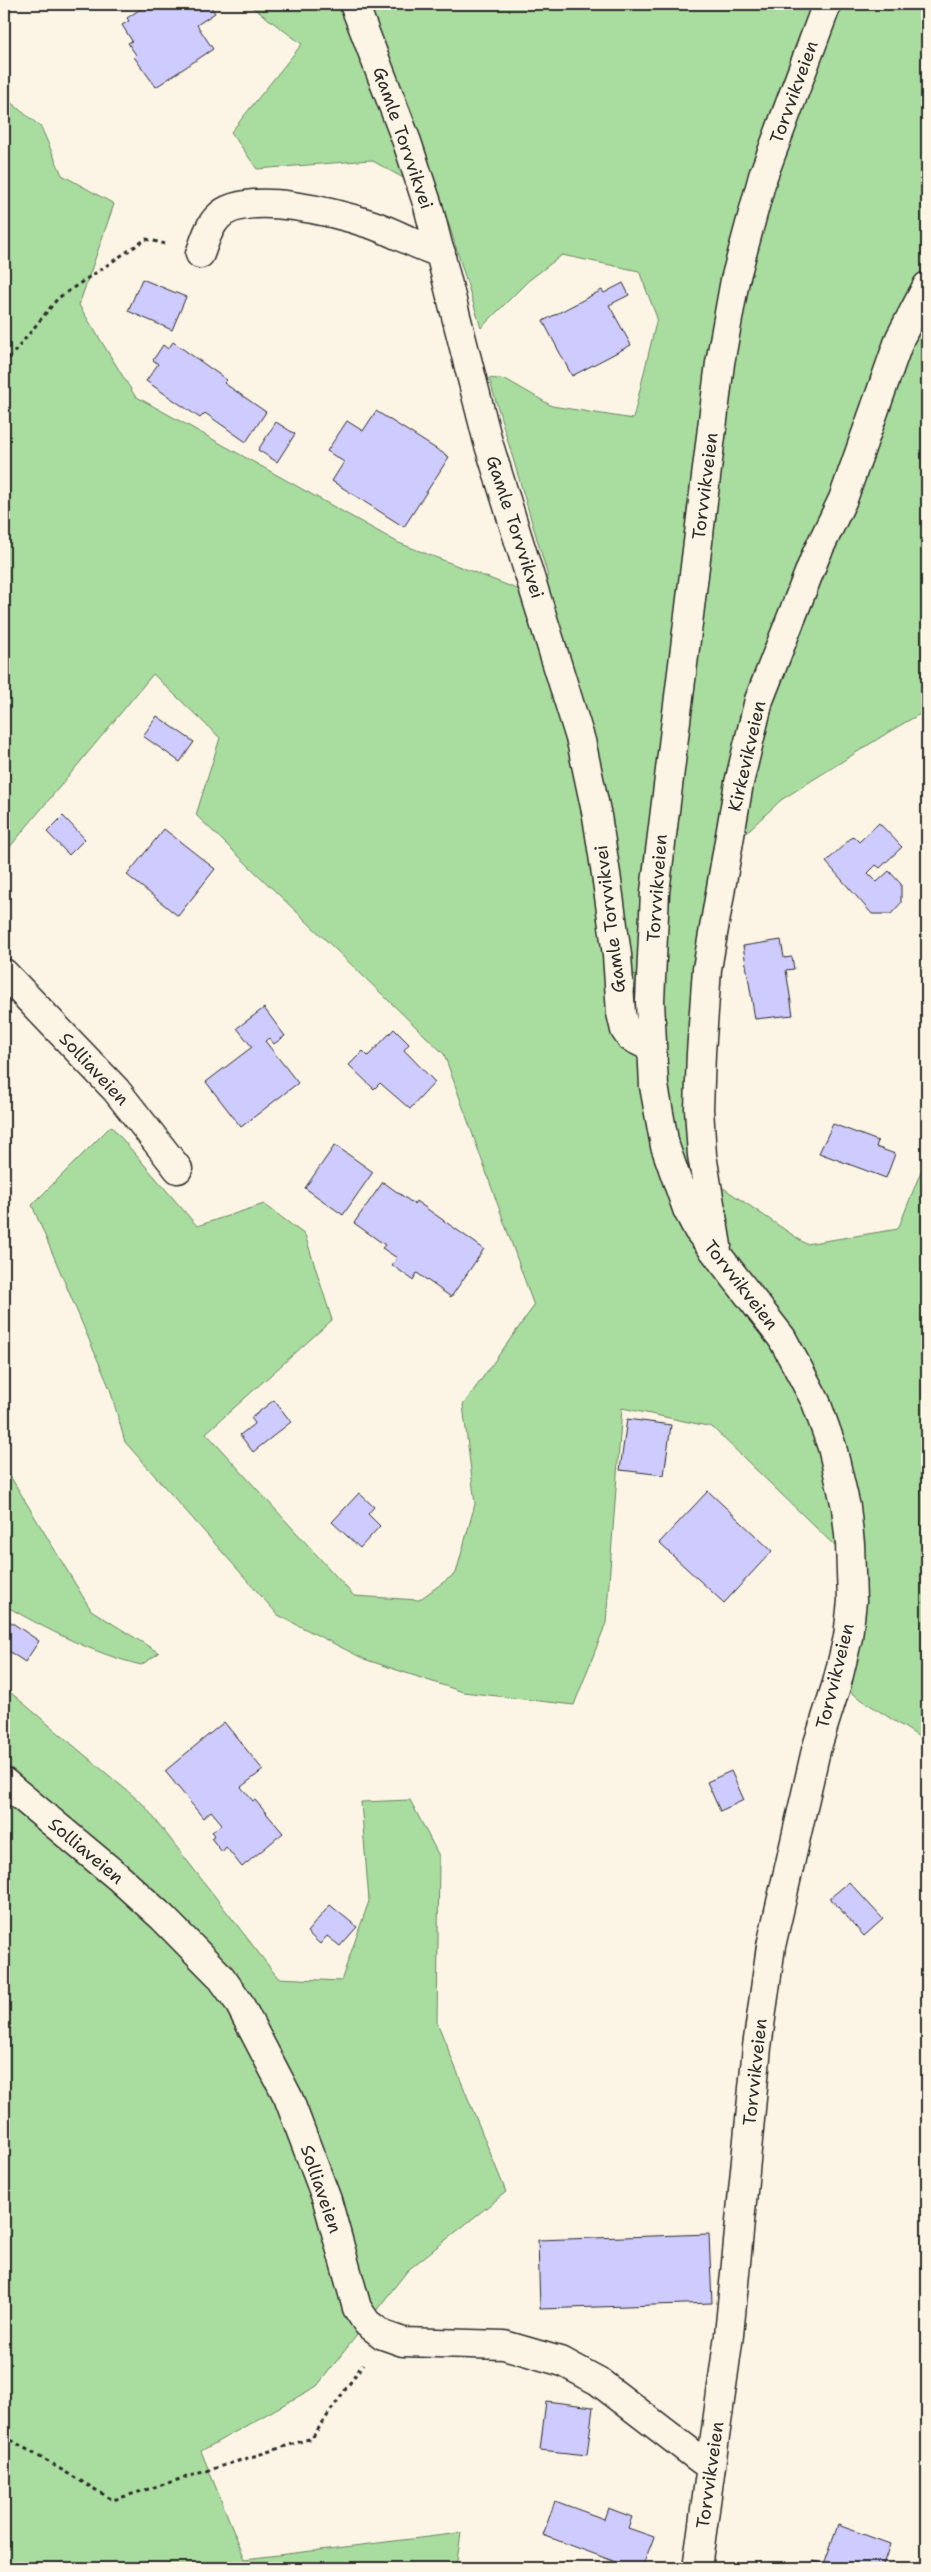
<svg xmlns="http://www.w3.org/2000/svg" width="931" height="2572" viewBox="0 0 931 2572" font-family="'Shantell Sans',sans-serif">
  <rect width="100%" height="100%" fill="#fcf5e5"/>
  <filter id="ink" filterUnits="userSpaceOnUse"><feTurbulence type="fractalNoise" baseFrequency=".02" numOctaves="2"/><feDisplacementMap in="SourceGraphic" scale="10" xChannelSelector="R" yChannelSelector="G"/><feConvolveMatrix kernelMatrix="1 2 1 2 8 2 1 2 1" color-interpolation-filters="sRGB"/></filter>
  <g filter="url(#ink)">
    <g fill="#a9dd9f" stroke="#6a8465">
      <polygon points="248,4 927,4 927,710 892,730 781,800 736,842 711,1013 713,1181 806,1244 898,1229 927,1156 927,1742 842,1687 867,1577 712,1427 622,1408 606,1623 574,1705 463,1692 364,1659 278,1615 125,1442 110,1389 32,1205 111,1126 197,1226 264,1204 305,1235 332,1320 206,1433 354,1596 419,1600 456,1573 475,1504 463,1405 534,1306 444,1054 196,815 220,738 153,674 4,854 4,97 41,127 62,175 114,204 79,305 135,396 399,543 517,589 548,576 489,378 507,380 552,406 633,419 657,318 639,271 562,255 528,281 481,328 441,199 371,160 257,169 231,132 302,44"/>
      <path d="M4,1466L91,1610L159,1653L141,1665C92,1653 48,1630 4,1605Z"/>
      <polygon points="4,1687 144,1805 278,1978 341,1981 369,1901 361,1802 410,1800 439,1856 437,2022 506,2192 408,2270 317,2386 201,2451 245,2559 461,2533 456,2568 4,2568"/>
    </g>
    <g fill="#cecbfe" stroke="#2b2b2b">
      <polygon points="148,4 209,4 215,13 197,25 213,49 156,87 134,57 136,55 128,43 132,41 122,25 129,21 127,18"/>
      <polygon points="142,279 186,297 172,330 128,311"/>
      <polygon points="623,283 629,295 609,305 631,345 572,376 543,321 602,290 604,293"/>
      <polygon points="173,342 227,380 224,383 266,412 246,442 205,413 200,418 146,381 158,364 153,360 163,345 168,349"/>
      <polygon points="376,411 449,457 404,527 332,481 344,462 327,451 347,421 363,431"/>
      <polygon points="276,422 295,434 277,462 258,450"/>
      <polygon points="157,716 194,742 180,762 143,736"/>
      <polygon points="63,816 85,839 69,855 47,832"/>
      <polygon points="879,823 902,847 880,868 876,865 868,873 877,882 889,871 901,884 901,903 891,914 872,914 826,862 853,836 859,842"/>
      <polygon points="164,829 215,869 178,916 127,875"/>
      <polygon points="781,940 784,958 792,957 794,969 786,970 793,1015 755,1019 743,946"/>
      <polygon points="264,1008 285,1036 274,1044 269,1038 265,1041 298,1083 241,1127 206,1082 252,1047 237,1028"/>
      <polygon points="394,1029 409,1044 404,1050 435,1082 410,1109 380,1083 374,1089 349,1065 363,1051 368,1056"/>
      <polygon points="833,1124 878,1141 876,1147 895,1154 886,1178 819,1153"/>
      <polygon points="335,1145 373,1172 343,1215 305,1188"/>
      <polygon points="383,1182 414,1204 416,1201 484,1249 451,1297 417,1273 413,1280 392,1265 397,1258 382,1248 385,1245 354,1223"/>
      <polygon points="274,1400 291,1422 253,1452 240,1435 255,1423 251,1418"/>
      <polygon points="627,1419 671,1425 664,1475 620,1470"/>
      <polygon points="708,1491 772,1551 724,1603 659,1543"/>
      <polygon points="359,1493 374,1507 368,1514 380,1526 360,1548 332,1522"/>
      <polygon points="5,1618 39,1641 25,1662 4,1648"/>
      <polygon points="224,1722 263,1770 241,1787 253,1801 255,1800 283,1833 242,1867 226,1847 222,1852 211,1838 215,1835 212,1832 222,1824 211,1811 203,1818 165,1771"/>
      <polygon points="731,1771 744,1800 720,1811 707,1782"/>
      <polygon points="849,1882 883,1919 864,1936 830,1898"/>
      <polygon points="330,1905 357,1927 340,1946 327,1936 320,1944 307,1932"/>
      <polygon points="709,2234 712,2303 540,2309 538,2240"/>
      <polygon points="546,2401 593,2407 587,2455 540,2450"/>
      <polygon points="555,2501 604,2519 608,2508 632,2517 628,2528 654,2537 642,2568 632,2568 543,2535"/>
      <polygon points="838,2525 890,2544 882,2568 811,2568 813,2561 824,2564"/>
    </g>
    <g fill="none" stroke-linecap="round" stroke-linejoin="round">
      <g stroke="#2b2b2b" stroke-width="31">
        <g id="minor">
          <polyline points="354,4 407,142 428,206 488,442 581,741 597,816 606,874 617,955 621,1013 625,1030 630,1037 650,1047"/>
          <path d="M200,254C205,241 208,227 218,217C245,188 340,214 373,225C396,233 417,246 441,253"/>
          <polyline points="4,973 116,1090 178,1169"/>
          <polyline points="717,1246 702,1155 699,1109 701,1053 707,969 739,783 759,700 816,555 843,499 900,338 927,286"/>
          <polyline points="4,1782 118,1877 162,1917 220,1976 238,2001 288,2097 327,2200 357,2308 367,2323 383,2335 403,2342 504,2345 563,2362 598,2381 701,2460 710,2465"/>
          <polyline points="697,2568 729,2335 757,2047 771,1946 816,1750 837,1683 848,1637 852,1601 850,1544 846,1507 832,1447 816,1402 782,1338 698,1230 687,1209 665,1146 654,1086 650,1001 655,892 720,363 735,280 763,176 827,4"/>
        </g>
      </g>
      <g stroke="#2b2b2b" stroke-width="3" stroke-dasharray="4 4" stroke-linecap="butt">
        <polyline points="4,365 58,298 146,239 165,244"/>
        <polyline points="4,2436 113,2500 312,2438 363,2364"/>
      </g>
      <use href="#minor" stroke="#fcf5e5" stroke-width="28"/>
    </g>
  </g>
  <g text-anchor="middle" stroke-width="5" stroke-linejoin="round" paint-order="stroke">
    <g font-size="18" fill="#2b2b2b" stroke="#fcf5e5">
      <text transform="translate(794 92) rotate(-70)" y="6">Torvvikveien</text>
      <text transform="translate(403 138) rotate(71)" y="6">Gamle Torvvikvei</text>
      <text transform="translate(705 486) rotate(-83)" y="6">Torvvikveien</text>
      <text transform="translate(515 527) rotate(72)" y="6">Gamle Torvvikvei</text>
      <text transform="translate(747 756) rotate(-77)" y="6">Kirkevikveien</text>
      <text transform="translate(657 888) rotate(-86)" y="6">Torvvikveien</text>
      <text transform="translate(610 919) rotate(-97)" y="6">Gamle Torvvikvei</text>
      <text transform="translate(94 1069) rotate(47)" y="6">Solliaveien</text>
      <text transform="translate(741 1285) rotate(52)" y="6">Torvvikveien</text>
      <text transform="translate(835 1676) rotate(-76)" y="6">Torvvikveien</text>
      <text transform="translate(86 1851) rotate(40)" y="6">Solliaveien</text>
      <text transform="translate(755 2072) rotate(-84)" y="6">Torvvikveien</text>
      <text transform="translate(321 2189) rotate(71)" y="6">Solliaveien</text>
      <text transform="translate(710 2475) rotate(-82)" y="6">Torvvikveien</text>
    </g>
  </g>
  <rect width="931" height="2572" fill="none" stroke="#fcf5e5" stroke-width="20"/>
  <rect x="10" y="10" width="911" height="2552" fill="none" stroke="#2b2b2b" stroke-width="2" filter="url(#ink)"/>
</svg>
